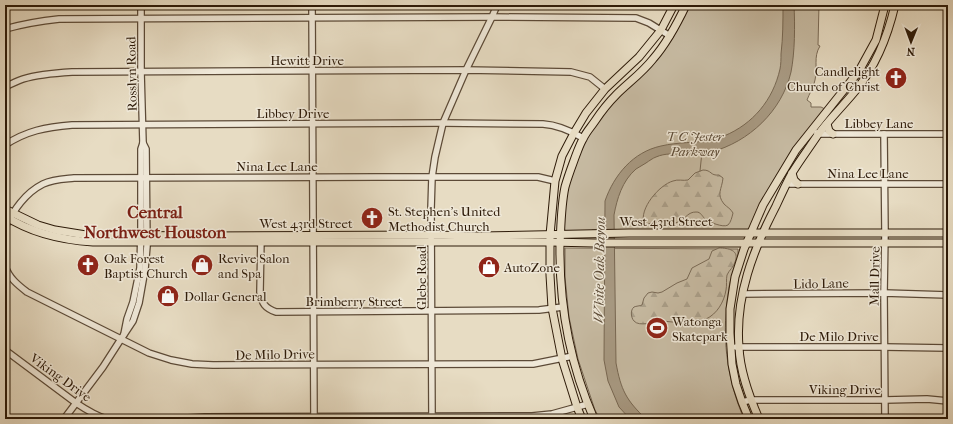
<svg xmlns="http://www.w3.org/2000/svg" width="953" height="424" viewBox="0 0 953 424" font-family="'IM FELL French Canon',serif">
  <defs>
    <pattern id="forest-firs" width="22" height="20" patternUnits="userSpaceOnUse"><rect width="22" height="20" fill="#c7bba3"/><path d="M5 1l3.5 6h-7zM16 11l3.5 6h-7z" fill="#aba08b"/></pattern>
  </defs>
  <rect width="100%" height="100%" fill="#e7dcc3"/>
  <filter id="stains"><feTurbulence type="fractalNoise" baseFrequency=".005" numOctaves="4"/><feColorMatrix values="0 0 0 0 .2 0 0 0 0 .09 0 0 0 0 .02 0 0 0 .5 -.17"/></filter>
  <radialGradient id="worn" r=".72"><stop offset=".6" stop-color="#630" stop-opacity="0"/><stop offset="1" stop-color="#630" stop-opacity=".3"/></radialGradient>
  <g fill="#c7bba3" stroke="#7a6a56">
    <path d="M688,5H819L818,45L820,46C813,57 818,68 815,80C814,87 809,94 807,100L811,103V107H821L825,109L750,228L747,230H592V232H568L565,230L563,228L564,214L569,182L577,158L589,135L608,107L643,73Z"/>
    <path d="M565,248L738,249C739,262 731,274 729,287C728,296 726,305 726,314C723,349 730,387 744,419H600L595,410L578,359L569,317L565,277Z"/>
  </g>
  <g fill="url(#forest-firs)" stroke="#7a6a56">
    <path d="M703,170C712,170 710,176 719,175L723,178C722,189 716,194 724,204C727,207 731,209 733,213C732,217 731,222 728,225C723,228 709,222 705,219C702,216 701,212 696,212C688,212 686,218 680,221C674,225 668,222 662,222C655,221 651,225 644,223C639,209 659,185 673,181C678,179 683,181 688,180L695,173Z"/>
    <path d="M719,248C728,248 740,250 735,262C734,267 729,270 727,275C726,280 727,285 726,290C724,302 717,314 706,319C700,321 696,319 691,320C688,320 685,322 682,322C675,323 667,321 660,321C654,322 639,327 634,321C631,318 630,310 634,307C636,306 640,306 642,305L644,298L648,293L652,292L658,293L662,292L677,283L687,279L692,268L709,259L712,251Z"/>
  </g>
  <path fill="#a89a83" stroke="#776752" d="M783,5H794C795,25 795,52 791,72C782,111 749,142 711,152C702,154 693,154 684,154C674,154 665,153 656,157C653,158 649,161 646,163C643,165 639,167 636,169C622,181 617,199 614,215L616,363C621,390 626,400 646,419H630L619,407L608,381L604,360L605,201C614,175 633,152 661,146C678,142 695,143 712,140C716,139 720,137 724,136C753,124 773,100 780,69C781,64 781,59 781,54C783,37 783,21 783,5Z"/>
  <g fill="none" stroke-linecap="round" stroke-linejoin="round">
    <polyline stroke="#776752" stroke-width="1" points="700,171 702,152"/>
    <g stroke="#5c4a37" stroke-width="8">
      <g id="minor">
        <polyline points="312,5 314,419"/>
        <path d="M5,29C23,24 40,21 59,19L492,17L636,18L649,23L670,36"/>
        <path d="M5,87C11,84 17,81 23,79C39,74 55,73 72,72L466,70L571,72L590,77L605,89"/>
        <polyline points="817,133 818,134 948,134"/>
        <polyline points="884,134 885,233 884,293 885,419"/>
        <path d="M5,145C26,131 46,127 72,125L443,123L543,124C558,125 571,131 583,138"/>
        <polyline points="787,183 790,184 948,184"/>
        <path d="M5,227C14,210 25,193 43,184C53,179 64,179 74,178L377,177H538L555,181"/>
        <path d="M261,238L260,292C262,304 265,308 276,312L539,310L563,307"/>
        <path d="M5,266C9,278 18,285 27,292L149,353L171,360L192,364L213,365L533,364L573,356"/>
        <polyline points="743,294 884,293 948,295"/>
        <polyline points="124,334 127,319 133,302 140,268 141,231 141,149 143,143 141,72 141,5"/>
        <polyline points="736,347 884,347 948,348"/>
        <path d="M5,350L76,403C85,409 96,416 107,419"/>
        <polyline points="742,402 751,400 885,400 927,399 948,401"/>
        <polyline points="5,416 9,419"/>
        <polyline points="64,419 103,367 121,339 133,321 139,303 145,269 147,246 146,149 143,143"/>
        <polyline points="171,419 205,417 532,416 552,414 588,404"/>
        <polyline points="432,419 431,209 432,177 435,157 443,123 466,70 492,17 497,5"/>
      </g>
    </g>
    <g stroke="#2d1a08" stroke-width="9">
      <g id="major">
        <polyline points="827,124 829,131 833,134"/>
        <polyline points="792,173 794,180 798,184"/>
        <polyline points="5,209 13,213 38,225 55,230 86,235 203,236 432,235 480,236 629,233 948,233"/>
        <path d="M5,216C31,233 62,240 93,242H550L594,243H948"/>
        <polyline points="582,419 577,407 562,359 552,308 550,275 550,235 555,181 562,156 574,133 586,113 605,89 639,57 661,30 674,5"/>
        <path d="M594,419C570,364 559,304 560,244C561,225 561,206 565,187C568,176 572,166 576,155C578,150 580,144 583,139C586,132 591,127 595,121C601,112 608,103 616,95C628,83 642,73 653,59C667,43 677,24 686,5"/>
        <polyline points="749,419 742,402 736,384 732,364 730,333 730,309 735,277 744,249 763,205 796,150 859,71 876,40 885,5"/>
        <path d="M759,419C749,396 740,372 739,347C735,297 753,250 776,206C781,195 786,184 792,173C800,160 809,148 817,136C829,119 844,105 856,90C876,66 888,35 895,5"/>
      </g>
    </g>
    <use href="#minor" stroke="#efe8d8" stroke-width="5.5"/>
    <use href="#major" stroke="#e7dcc3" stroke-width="7"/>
  </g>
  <defs>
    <g id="church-disc" transform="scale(1.15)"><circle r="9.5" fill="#8f2418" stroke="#efe8d8"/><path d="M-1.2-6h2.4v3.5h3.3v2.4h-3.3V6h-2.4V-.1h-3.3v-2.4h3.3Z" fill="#fff"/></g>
    <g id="shop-disc" transform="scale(1.15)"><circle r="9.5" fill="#8f2418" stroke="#efe8d8"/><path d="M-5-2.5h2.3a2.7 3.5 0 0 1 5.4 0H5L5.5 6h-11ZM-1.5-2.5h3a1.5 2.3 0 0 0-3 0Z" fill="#fff"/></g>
    <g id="stadium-disc" transform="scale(1.15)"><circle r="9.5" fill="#8f2418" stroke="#efe8d8"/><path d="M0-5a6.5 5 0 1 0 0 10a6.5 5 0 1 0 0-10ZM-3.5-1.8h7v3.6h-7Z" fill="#fff"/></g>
  </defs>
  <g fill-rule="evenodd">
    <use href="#church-disc" x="896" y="78"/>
    <use href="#church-disc" x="372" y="218"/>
    <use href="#church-disc" x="88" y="265"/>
    <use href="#shop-disc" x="202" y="265"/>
    <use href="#shop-disc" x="489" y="267"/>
    <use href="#shop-disc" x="168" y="296"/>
    <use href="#stadium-disc" x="657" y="328"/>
  </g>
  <g text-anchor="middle" stroke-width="3" stroke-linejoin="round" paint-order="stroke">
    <g font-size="13" fill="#2d1a08" stroke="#efe8d8">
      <text x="307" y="65">Hewitt Drive</text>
      <text transform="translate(131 74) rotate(-91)" y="5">Rosslyn Road</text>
      <text x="293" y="118">Libbey Drive</text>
      <text x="879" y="128">Libbey Lane</text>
      <text x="277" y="171">Nina Lee Lane</text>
      <text x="868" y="178">Nina Lee Lane</text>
      <text x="666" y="226">West 43rd Street</text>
      <text x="306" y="228">West 43rd Street</text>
      <text transform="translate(874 276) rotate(-89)" y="5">Mall Drive</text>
      <text transform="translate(421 278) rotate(-90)" y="5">Glebe Road</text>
      <text transform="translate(821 283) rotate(-1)" y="5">Lido Lane</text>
      <text x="354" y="306">Brimberry Street</text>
      <text x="839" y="341">De Milo Drive</text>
      <text transform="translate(275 354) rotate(-1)" y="5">De Milo Drive</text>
      <text transform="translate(61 377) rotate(36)" y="5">Viking Drive</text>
      <text x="845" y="394">Viking Drive</text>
    </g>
    <g font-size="13" fill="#2d1a08" stroke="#efe8d8" text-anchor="start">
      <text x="880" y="76" text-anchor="end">Candlelight<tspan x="880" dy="15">Church of Christ</tspan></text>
      <text x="388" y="216">St. Stephen's United<tspan x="388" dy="15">Methodist Church</tspan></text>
      <text x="104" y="263">Oak Forest<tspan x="104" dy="15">Baptist Church</tspan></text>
      <text x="218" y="263">Revive Salon<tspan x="218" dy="15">and Spa</tspan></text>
      <text x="504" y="272">AutoZone</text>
      <text x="184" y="301">Dollar General</text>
      <text x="672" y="326">Watonga<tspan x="672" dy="15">Skatepark</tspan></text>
    </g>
    <g font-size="13" font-style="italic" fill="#5b4a36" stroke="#efe8d8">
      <text x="695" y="141">T C Jester<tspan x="695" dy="15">Parkway</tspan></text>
    </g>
    <g font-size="14" font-style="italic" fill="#5e4d39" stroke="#efe8d8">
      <text transform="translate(599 270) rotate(-89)" y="5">White Oak Bayou</text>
    </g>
    <g font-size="17" font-weight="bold" fill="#7a1f14" stroke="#efe8d8">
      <text x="155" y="218">Central<tspan x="155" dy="20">Northwest Houston</tspan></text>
    </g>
  </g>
  <rect width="953" height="424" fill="none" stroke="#e7dcc3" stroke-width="20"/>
  <rect x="6" y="6" width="941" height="412" fill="none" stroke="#2d1a08" stroke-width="2"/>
  <rect x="10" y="10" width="933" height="404" fill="none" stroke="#2d1a08"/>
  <g transform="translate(911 42) rotate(181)" stroke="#efe8d8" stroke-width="3" paint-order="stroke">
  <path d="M0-3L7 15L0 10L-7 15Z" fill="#2d1a08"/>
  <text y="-6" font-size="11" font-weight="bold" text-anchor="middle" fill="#2d1a08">N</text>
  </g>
  <rect width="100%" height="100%" filter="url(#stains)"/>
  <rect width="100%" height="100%" fill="url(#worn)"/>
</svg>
